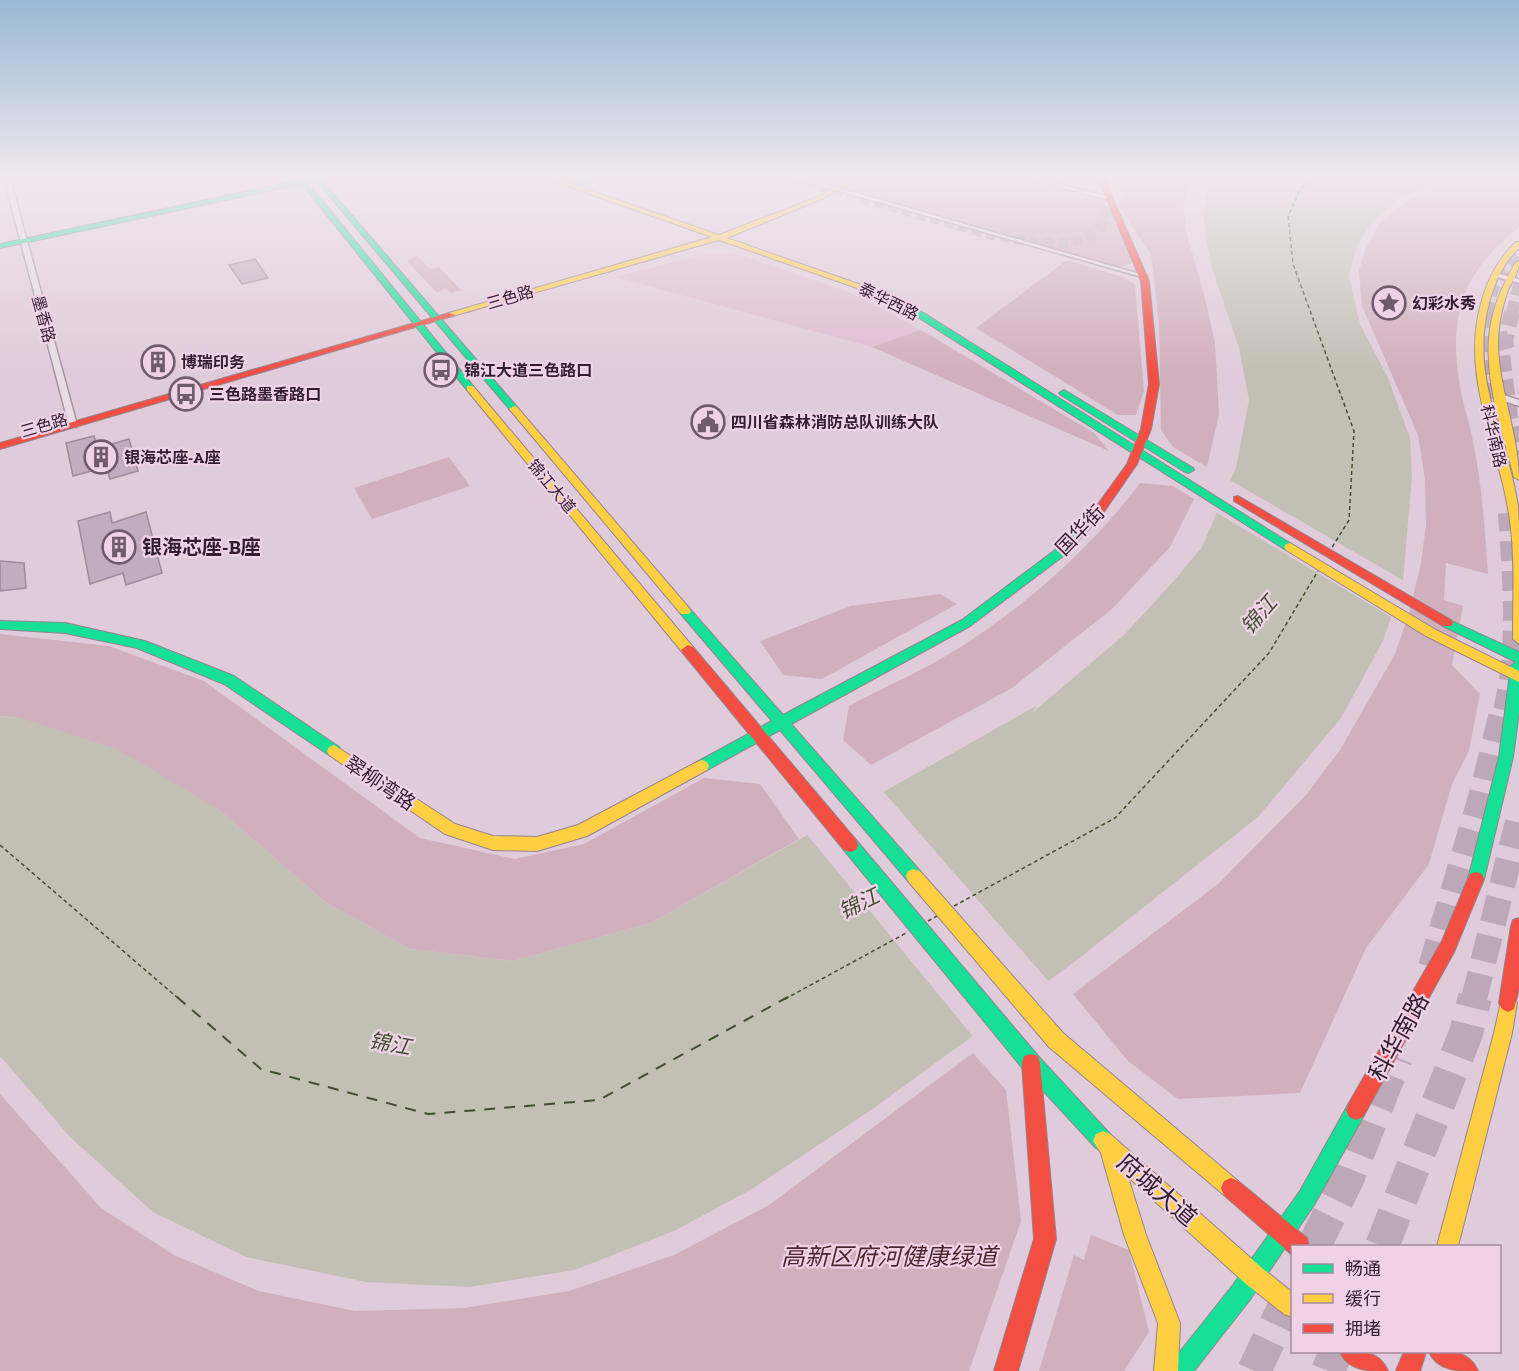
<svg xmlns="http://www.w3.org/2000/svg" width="1519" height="1371" viewBox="0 0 1519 1371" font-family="'Zilla Slab','Noto Sans SC',serif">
  <rect width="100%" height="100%" fill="#e0cbda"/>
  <polygon fill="#debdd1" points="734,253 851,293 921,330 872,347 615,277 706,254"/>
  <g fill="#d1b0bd">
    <polygon points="869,178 1017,178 1102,200 1109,207 1133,263 1121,267 1113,266 854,192 856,186"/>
    <polygon points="1118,178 1194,178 1183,204 1187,235 1205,298 1215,343 1219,414 1207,467 1173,447 1161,430 1159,323 1151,254 1117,204 1123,192"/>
    <path d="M1461,178H1519V227C1458,275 1447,323 1462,397C1465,412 1471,427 1473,442C1482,485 1485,530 1488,574L1446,563L1444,600L1463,606L1452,665L1480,694L1469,751L1452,784L1429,864L1366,948L1300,1093L1178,1099L1128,1061L1073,994L1218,884L1306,795L1340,750L1395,654L1410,610L1421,563L1426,525L1425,479L1418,435L1362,306L1359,271L1365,250L1381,221L1411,199Z"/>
    <polygon points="417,256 430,269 439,267 461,290 451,293 446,288 437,293 407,261"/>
    <polygon points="1067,260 1123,277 1135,285 1144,391 1136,415 1118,415 976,328"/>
    <polygon points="921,330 1094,433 1109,451 872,347"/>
    <polygon points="449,457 470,486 372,519 354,488"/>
    <path d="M1140,483L1173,486L1194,499L1170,547L1112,609L1012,688L871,765L843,740L849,706C886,686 927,669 962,646C1030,602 1091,548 1140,483Z"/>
    <polygon points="940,594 957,604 822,679 783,675 760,641 851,606"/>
    <polygon points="0,634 109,646 204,681 420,838 515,859 584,844 704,778 760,784 799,839 651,923 513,961 410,949 325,902 218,809 20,718 0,716"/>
    <polygon points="973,1053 1006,1090 1021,1221 969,1371 0,1371 0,1094 101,1208 174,1255 259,1291 355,1311 464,1308 569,1291 674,1255 769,1205"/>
    <polygon points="1091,1235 1129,1250 1149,1332 1124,1371 1039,1371 1074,1255 1084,1260"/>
  </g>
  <polygon fill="#c2c0b5" points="1209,178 1447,178 1400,198 1369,226 1355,250 1349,277 1360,324 1388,378 1410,438 1412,476 1403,582 1383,641 1341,718 1258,817 1073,963 871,1110 752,1189 676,1230 575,1270 469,1287 366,1282 246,1257 153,1212 70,1137 0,1056 0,716 20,718 117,749 218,809 325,902 410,949 513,961 651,923 1036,706 1033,712 1124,635 1171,584 1202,547 1236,468 1249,400 1239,348 1212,268 1206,239 1203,216"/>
  <g fill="#e0cbda">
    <polygon points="1228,479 1406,582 1394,619 1214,511"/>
    <polygon points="882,790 1050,983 975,1039 805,832"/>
  </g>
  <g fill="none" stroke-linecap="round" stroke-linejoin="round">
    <g stroke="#3f502f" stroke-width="1.5" stroke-dasharray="4 3" stroke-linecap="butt">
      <polyline points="1316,178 1301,188 1288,216 1293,264 1354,431 1349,520 1331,549"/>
      <polyline points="0,845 179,999"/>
      <polyline points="954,906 1115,818 1269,653 1318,571"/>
      <polyline points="928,921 937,916"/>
      <polyline points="785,999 908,932"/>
    </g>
    <polyline stroke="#3f502f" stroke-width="2" stroke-dasharray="11 9" stroke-linecap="butt" points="177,997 261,1069 428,1114 599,1100 788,997"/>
  </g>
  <g fill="#c3acc0" stroke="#9f8b9c" stroke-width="1.5">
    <polygon points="255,259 268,278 242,284 229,265"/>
    <polygon points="94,436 98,448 129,439 138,471 110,479 106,467 73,476 66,443"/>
    <polygon points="110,512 112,523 146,512 162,573 126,585 123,573 90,584 78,521"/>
    <polygon points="0,561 24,563 26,588 0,591"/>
  </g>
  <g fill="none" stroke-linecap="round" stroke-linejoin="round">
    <polyline stroke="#bda8b8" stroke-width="10" stroke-dasharray="10 4.5" stroke-linecap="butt" points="791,178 992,235 1038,243 1069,243 1092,235 1101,226 1105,210 1102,178"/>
    <g stroke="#bda8b8" stroke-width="12" stroke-dasharray="12 6" stroke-linecap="butt">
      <path d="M1487,313C1489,289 1503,269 1519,251"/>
      <polyline points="1512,313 1519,285"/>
    </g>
    <g stroke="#bda8b8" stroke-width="16" stroke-dasharray="16 8" stroke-linecap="butt">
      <polyline points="1487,312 1483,361 1500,433 1503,463"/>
      <polyline points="1499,332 1510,417 1519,455"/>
      <polyline points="1507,349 1505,341 1512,312"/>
    </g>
    <path stroke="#bda8b8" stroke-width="20" stroke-dasharray="20 10" stroke-linecap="butt" d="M1503,710C1519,645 1512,579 1508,513"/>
    <g stroke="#bda8b8" stroke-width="26" stroke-dasharray="26 13" stroke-linecap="butt">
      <polyline points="1431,967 1482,794 1503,709"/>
      <polyline points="1474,999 1519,818"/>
    </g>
    <g stroke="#bda8b8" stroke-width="34" stroke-dasharray="34 17" stroke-linecap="butt">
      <polyline points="1314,1246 1348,1177 1396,1057"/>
      <polyline points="1382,1246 1466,1033 1475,997"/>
      <polyline points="1254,1371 1292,1291"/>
      <polyline points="1328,1371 1336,1352"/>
    </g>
    <g stroke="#a595a1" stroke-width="3">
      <g id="street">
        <polygon points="4,178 10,178 77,425 76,427 69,425"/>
        <polygon points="794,178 804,178 1147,276 1142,277"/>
        <polygon points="1025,178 1036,178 1113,198 1110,200"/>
        <polygon points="1495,273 1519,279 1519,283 1493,276 1492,275"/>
        <polygon points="1501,394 1519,400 1519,406 1498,399 1498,395"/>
      </g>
    </g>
    <g stroke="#958491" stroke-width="2">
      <g id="fast">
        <polygon points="298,178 338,178 308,183 473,386 473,390 467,390 302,184 0,248 0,244 300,180"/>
        <polygon points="587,178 597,178 579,185 576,183"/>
        <polygon points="320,183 324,183 517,407 517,411 511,411 320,185"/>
        <polygon points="860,285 866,285 914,307 1296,547 1294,550 1286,550 908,311 860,289"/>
        <polygon points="1064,390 1193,468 1194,470 1189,473 1185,472 1061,395 1059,393"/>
        <polygon points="1097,511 1101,512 1101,516 1062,557 970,626 791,724 920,871 922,876 920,881 914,883 908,881 780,730 707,770 702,772 697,770 695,766 697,762 772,721 681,614 679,611 681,608 689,608 783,715 962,620 1054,551 1093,512"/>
        <polygon points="1447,619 1519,652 1519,711 1513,757 1484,879 1482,884 1476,886 1470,884 1468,879 1499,757 1511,666 1516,662 1443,626 1441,623"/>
        <polygon points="0,621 65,623 145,641 234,676 339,747 341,751 339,755 334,757 329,755 224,684 137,648 65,633 0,629"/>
        <polygon points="850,838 856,840 1038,1056 1110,1134 1113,1141 1110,1148 1103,1151 1096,1148 1024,1070 844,850 842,845 844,840"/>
        <polygon points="1356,1100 1363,1103 1366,1110 1363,1117 1314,1205 1249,1301 1194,1371 1167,1371 1171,1363 1233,1285 1300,1191 1349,1103"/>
      </g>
    </g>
    <g stroke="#958491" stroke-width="2">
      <g id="slow">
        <polygon points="544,178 554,178 719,235 820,196 850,178 858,178 824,198 727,238 867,287 860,289 719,240 449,317 449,313 712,237"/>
        <path d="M1516,242H1519V248C1504,262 1496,280 1490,299C1468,378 1507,432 1518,506C1519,520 1519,537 1519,552C1519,582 1519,613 1519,644L1513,639C1513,603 1515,565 1511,529C1503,451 1458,380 1482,300C1488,278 1499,258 1516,242Z"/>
        <path d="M1519,261C1519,273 1513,279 1508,290C1502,307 1498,326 1498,344C1499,391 1519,434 1519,480L1514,477C1501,426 1479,367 1493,314C1498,295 1506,279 1515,263Z"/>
        <polygon points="467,386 473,386 693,647 695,650 693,653 683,653 467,390"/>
        <polygon points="514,406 517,407 689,608 691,611 689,614 681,614 511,411 509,409"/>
        <polygon points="1290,543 1436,630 1519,671 1519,682 1426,636 1286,550 1284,547 1286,544"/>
        <polygon points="334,745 455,824 493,836 537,837 578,825 697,762 702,760 707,762 709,766 707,770 587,836 537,851 493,850 445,834 329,755 327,751 329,747"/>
        <polygon points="914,869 920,871 1063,1033 1238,1181 1241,1188 1238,1195 1231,1198 1224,1195 1049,1047 908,881 906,876 908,871"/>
        <polygon points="1508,994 1514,997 1517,1003 1512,1033 1458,1246 1437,1246 1494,1033 1502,997"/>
        <polygon points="1103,1131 1110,1134 1262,1268 1292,1292 1292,1317 1284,1314 1246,1284 1128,1177 1146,1235 1180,1323 1178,1371 1154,1371 1158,1323 1124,1235 1101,1153 1093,1141 1096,1134"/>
      </g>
    </g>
    <g stroke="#958491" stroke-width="2">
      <g id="jam">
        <polygon points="1098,178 1104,178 1149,281 1159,384 1151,429 1137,464 1101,516 1097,517 1091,514 1127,464 1141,429 1149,384 1141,281"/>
        <polygon points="449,313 456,315 0,449 0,443"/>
        <polygon points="1238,496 1451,620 1453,623 1451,626 1443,626 1234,501 1234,497"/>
        <polygon points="688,645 693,647 856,840 858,845 856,850 850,852 844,850 683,653 681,650"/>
        <polygon points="1476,872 1482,874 1484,879 1454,952 1363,1117 1356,1120 1349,1117 1346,1110 1349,1103 1442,941 1470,874"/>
        <polygon points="1519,918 1519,988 1514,1009 1508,1012 1502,1009 1499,1003 1511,926 1513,920"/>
        <polygon points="1031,1054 1038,1056 1040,1063 1056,1239 1018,1371 994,1371 1034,1239 1022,1063 1024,1056"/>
        <polygon points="1231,1178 1238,1181 1307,1238 1309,1246 1292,1246 1291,1254 1224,1195 1221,1188 1224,1181"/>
        <path d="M1340,1352C1359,1350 1379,1350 1388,1371C1367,1371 1349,1371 1340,1352Z"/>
        <polygon points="1404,1352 1426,1352 1420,1371 1396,1371"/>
        <path d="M1429,1352C1448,1350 1469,1350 1478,1371C1457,1371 1438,1371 1429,1352Z"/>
      </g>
    </g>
    <use href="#street" fill="#e8dce5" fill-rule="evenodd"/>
    <use href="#fast" fill="#16e098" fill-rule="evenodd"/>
    <use href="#slow" fill="#ffcf43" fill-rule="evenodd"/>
    <use href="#jam" fill="#f24e42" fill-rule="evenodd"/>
  </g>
  <linearGradient id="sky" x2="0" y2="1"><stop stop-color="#99b9d4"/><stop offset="0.48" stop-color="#f1e8ee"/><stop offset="1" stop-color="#f1e8ee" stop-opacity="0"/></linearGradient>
  <rect width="1519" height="370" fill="url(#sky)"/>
  <defs>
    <g id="sight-ring" transform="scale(1.725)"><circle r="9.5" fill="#f0d2e7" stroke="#6f5b6c" stroke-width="1.5"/><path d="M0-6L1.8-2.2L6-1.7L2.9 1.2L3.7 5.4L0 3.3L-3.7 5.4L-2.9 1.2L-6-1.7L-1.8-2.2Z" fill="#6f5b6c"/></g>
    <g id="building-ring" transform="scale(1.725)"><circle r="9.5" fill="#f0d2e7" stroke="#6f5b6c" stroke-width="1.5"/><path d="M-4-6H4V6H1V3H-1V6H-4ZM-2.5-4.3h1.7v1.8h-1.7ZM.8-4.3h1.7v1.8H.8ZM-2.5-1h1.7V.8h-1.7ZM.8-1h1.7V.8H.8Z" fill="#6f5b6c"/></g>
    <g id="bus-ring" transform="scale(1.725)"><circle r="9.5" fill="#f0d2e7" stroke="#6f5b6c" stroke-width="1.5"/><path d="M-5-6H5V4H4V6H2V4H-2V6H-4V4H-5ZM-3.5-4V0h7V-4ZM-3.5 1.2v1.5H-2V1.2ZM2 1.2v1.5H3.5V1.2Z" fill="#6f5b6c"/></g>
    <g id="civic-ring" transform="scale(1.725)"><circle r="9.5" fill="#f0d2e7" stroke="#6f5b6c" stroke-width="1.5"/><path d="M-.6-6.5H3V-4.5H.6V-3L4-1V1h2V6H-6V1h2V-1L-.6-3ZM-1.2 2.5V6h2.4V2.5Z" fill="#6f5b6c"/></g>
  </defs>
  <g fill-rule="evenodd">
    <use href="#sight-ring" x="1389" y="303"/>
    <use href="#building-ring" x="158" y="362"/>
    <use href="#bus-ring" x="441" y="370"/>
    <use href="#bus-ring" x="186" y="394"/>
    <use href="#civic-ring" x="708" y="422"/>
    <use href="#building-ring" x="101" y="457"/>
    <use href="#building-ring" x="119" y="547"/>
  </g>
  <g text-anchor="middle" stroke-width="4.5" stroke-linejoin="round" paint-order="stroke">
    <g font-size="16" fill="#321e30" stroke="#f0d2e7">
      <text transform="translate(510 297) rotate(-16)" y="6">三色路</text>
      <text transform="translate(889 301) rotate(26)" y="6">泰华西路</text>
      <text transform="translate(44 319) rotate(75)" y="6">墨香路</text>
      <text transform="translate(44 425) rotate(-16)" y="6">三色路</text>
      <text transform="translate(1494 436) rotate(77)" y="6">科华南路</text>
      <text transform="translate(552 486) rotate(50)" y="6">锦江大道</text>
    </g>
    <g font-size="16" font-weight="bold" fill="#321e30" stroke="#f0d2e7" text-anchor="start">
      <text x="1412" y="309">幻彩水秀</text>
      <text x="181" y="368">博瑞印务</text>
      <text x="464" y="376">锦江大道三色路口</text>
      <text x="209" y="400">三色路墨香路口</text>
      <text x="731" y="428">四川省森林消防总队训练大队</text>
      <text x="124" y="463">银海芯座-A座</text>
    </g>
    <g font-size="20" fill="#321e30" stroke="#f0d2e7">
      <text transform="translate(1080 530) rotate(-46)" y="7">国华街</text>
      <text transform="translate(380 783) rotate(34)" y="7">翠柳湾路</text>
    </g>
    <g font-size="20" font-weight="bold" fill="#321e30" stroke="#f0d2e7" text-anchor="start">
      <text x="142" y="554">银海芯座-B座</text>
    </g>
    <g font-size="21" font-style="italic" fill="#3f502f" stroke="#f0d2e7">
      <text transform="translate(1259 615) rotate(-49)" y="7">锦江</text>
      <text transform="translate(859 904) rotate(-26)" y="7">锦江</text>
      <text transform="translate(390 1044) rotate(10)" y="7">锦江</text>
    </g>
    <g font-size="24" fill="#321e30" stroke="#f0d2e7">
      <text transform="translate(1399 1037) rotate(-61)" y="8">科华南路</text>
      <text transform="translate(1157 1190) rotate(41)" y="8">府城大道</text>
    </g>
    <g font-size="24" font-style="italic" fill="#4c272d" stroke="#f0d2e7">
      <text x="889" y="1265">高新区府河健康绿道</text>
    </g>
  </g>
  <rect x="1291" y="1245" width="210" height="108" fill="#f0d2e7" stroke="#a48a9e" stroke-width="1.5"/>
  <rect x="1303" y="1264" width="30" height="9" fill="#16e098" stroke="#a48a9e" stroke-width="1.5"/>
  <text x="1345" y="1275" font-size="18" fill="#321e30">畅通</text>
  <rect x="1303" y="1294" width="30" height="9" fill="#ffcf43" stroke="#a48a9e" stroke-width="1.5"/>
  <text x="1345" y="1305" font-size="18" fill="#321e30">缓行</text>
  <rect x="1303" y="1324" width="30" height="9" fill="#f24e42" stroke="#a48a9e" stroke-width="1.5"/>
  <text x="1345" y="1335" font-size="18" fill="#321e30">拥堵</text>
</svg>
